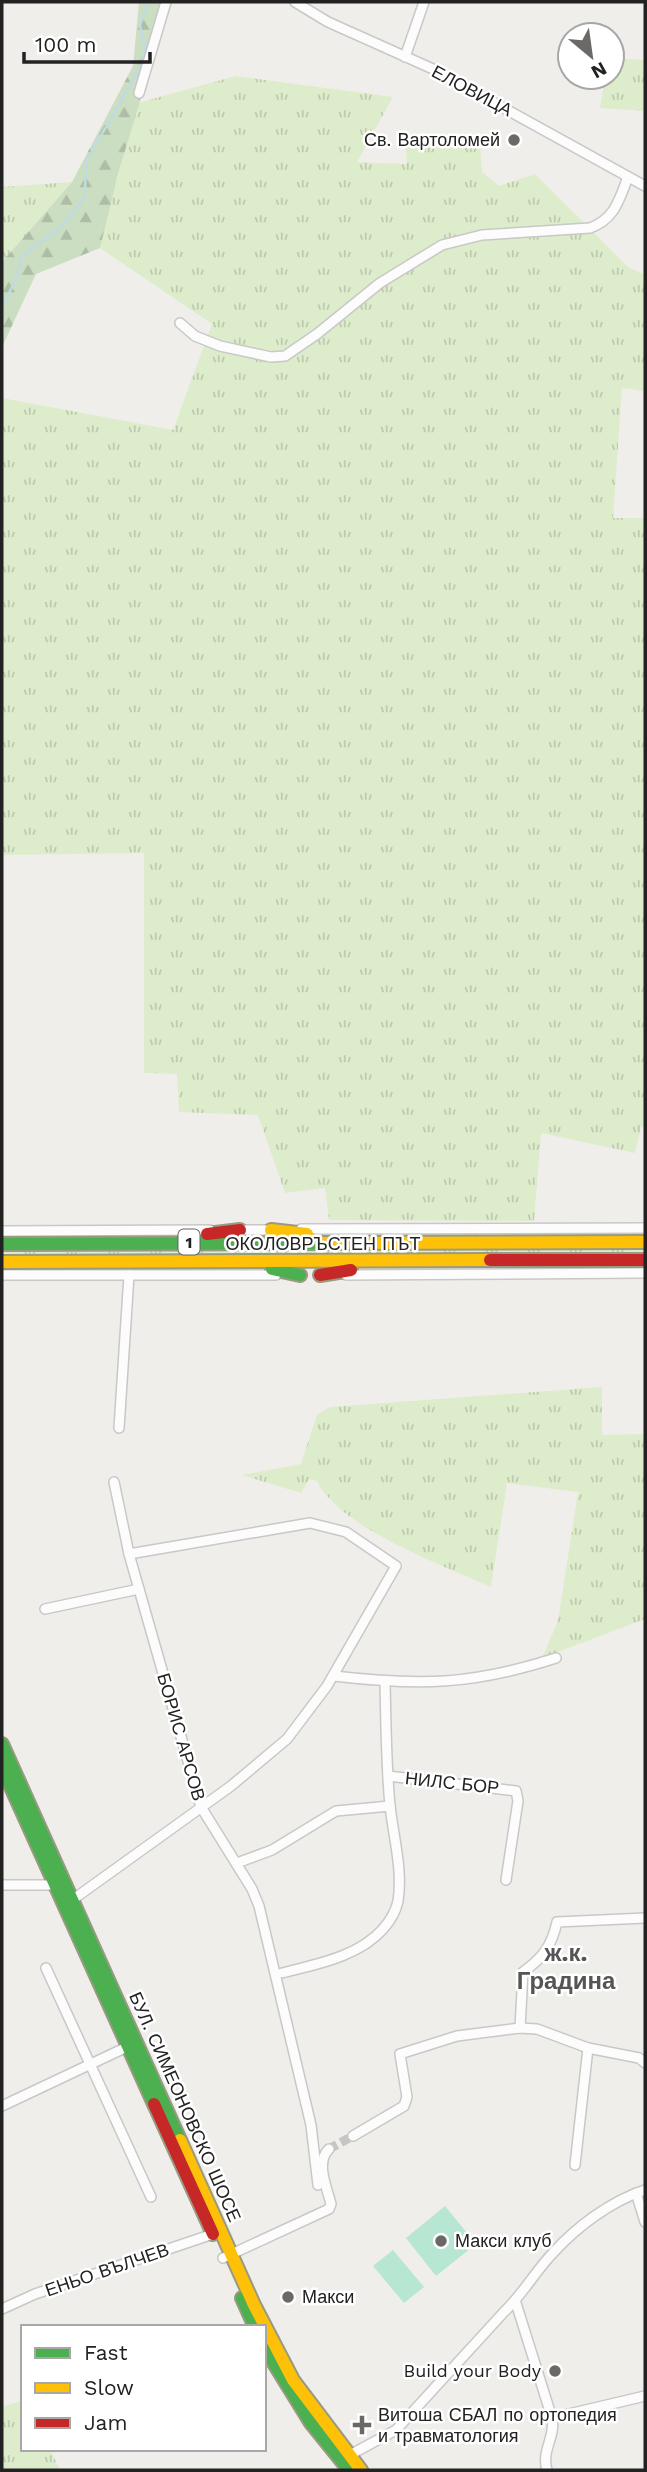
<svg xmlns="http://www.w3.org/2000/svg" width="647" height="2472" viewBox="0 0 647 2472" font-family="'Work Sans',sans-serif">
  <defs>
    <pattern id="grass-tufts" width="24" height="20" patternUnits="userSpaceOnUse" patternTransform="scale(1.75)"><rect width="24" height="20" fill="#ddeccb"/><path d="M3 7l-1-3M5 7V3M7 7l1-3M15 17l-1-3M17 17v-4M19 17l1-3" fill="none" stroke="#bdcaae"/></pattern>
    <pattern id="forest-firs" width="22" height="20" patternUnits="userSpaceOnUse" patternTransform="scale(1.75)"><rect width="22" height="20" fill="#cbdec1"/><path d="M5 1l3.5 6h-7zM16 11l3.5 6h-7z" fill="#aebea6"/></pattern>
  </defs>
  <rect width="100%" height="100%" fill="#f0eeeb"/>
  <g fill="url(#grass-tufts)">
    <polygon points="612,58 645,60 645,111 600,108 605,77 612,77"/>
    <polygon points="236,76 393,97 357,162 407,164 406,145 480,145 482,172 499,186 535,174 628,267 645,275 645,391 622,388 613,518 645,518 645,1127 641,1127 635,1153 541,1133 534,1221 329,1220 325,1188 285,1193 258,1115 179,1112 177,1074 144,1073 144,853 2,855 2,398 173,430 212,324 100,248 103,230 138,103"/>
    <polygon points="72,182 2,262 2,187"/>
    <polygon points="645,1231 645,1235 353,1236 310,1232"/>
    <polygon points="645,1249 645,1253 2,1255 2,1252"/>
    <path d="M602,1387V1435L645,1434V1619L542,1658L558,1621L578,1492L507,1483L491,1587C444,1566 338,1527 317,1481L309,1479L301,1493L242,1475L301,1464L317,1415L330,1407Z"/>
    <polygon points="23,2400 23,2449 50,2449 60,2470 2,2470 2,2407"/>
  </g>
  <polygon fill="url(#forest-firs)" points="139,2 170,2 118,174 100,248 36,274 2,347 2,262 72,182 133,66"/>
  <g fill="#b7e6d2">
    <polygon points="445,2206 476,2244 436,2276 406,2238"/>
    <polygon points="393,2250 424,2287 404,2303 373,2266"/>
  </g>
  <g fill="none" stroke-linecap="round" stroke-linejoin="round">
    <polyline stroke="#bfdbe3" stroke-width="2.5" points="2,307 16,279 22,256 61,227 84,199 87,160 141,66 145,49 140,25 148,2"/>
    <polyline stroke="#c7c5c3" stroke-width="9" stroke-dasharray="9 4.5" stroke-linecap="butt" points="329,2149 353,2136"/>
    <g stroke="#c9c8c7" stroke-width="12">
      <g id="street">
        <polyline points="295,2 328,22 433,69 645,186"/>
        <polyline points="405,57 424,2"/>
        <polyline points="139,93 166,2"/>
        <path d="M180,323L195,336L220,346L271,357L285,356L317,334L380,283L442,245L482,235L590,228C615,219 619,200 628,177"/>
        <polyline points="301,1229 645,1228"/>
        <polyline points="238,1230 273,1230"/>
        <polyline points="2,1231 210,1230"/>
        <polyline points="2,1275 276,1275"/>
        <polyline points="346,1275 645,1273"/>
        <polyline points="119,1428 129,1275"/>
        <polyline points="114,1482 129,1554 201,1807 252,1889 259,1906 311,2125 318,2185"/>
        <polyline points="45,1609 139,1589"/>
        <path d="M334,1676C420,1686 472,1685 556,1658"/>
        <polyline points="388,1776 516,1791 518,1801 506,1880"/>
        <polyline points="237,1863 272,1850 336,1811 390,1806"/>
        <polyline points="2,1885 59,1885"/>
        <polyline points="68,1903 231,1786 287,1739 327,1686 396,1566 346,1532 310,1523 129,1554"/>
        <polyline points="46,1968 151,2197"/>
        <path d="M282,1973C317,1964 358,1957 383,1929C390,1921 396,1911 398,1901C403,1869 393,1836 390,1805C386,1764 386,1723 385,1682"/>
        <path d="M520,2028L523,1972C543,1958 552,1945 557,1922L645,1918"/>
        <polyline points="2,2106 129,2046"/>
        <polyline points="353,2136 404,2106 407,2097 400,2054 457,2036 520,2028 537,2029 588,2048 639,2058 645,2063"/>
        <polyline points="575,2165 588,2048"/>
        <polyline points="636,2193 645,2222"/>
        <path d="M223,2258L329,2209L331,2204C327,2188 315,2162 329,2149"/>
        <path d="M516,2303L552,2418C556,2437 541,2450 547,2470"/>
        <polyline points="2,2309 35,2294 213,2234"/>
        <polyline points="552,2418 645,2396"/>
        <path d="M348,2456L396,2430L504,2312C523,2294 534,2273 552,2254C576,2227 611,2201 645,2190"/>
      </g>
    </g>
    <g stroke="#999a82" stroke-width="16">
      <g id="fast">
        <polyline points="2,1244 321,1243"/>
        <polyline points="272,1269 300,1275"/>
        <polyline points="2,1744 180,2140"/>
        <polyline points="2,1767 154,2104"/>
        <polyline points="242,2298 255,2327"/>
        <polyline points="264,2347 311,2423 349,2470"/>
      </g>
    </g>
    <g stroke="#999a82" stroke-width="16">
      <g id="slow">
        <polyline points="271,1230 307,1234"/>
        <polyline points="321,1243 645,1242"/>
        <polyline points="2,1262 490,1260"/>
        <polyline points="180,2140 254,2305 293,2380 361,2470"/>
      </g>
    </g>
    <g stroke="#999a82" stroke-width="16">
      <g id="jam">
        <polyline points="207,1234 240,1230"/>
        <polyline points="490,1260 645,1260"/>
        <polyline points="320,1275 351,1270"/>
        <polyline points="154,2104 213,2234"/>
      </g>
    </g>
    <use href="#street" stroke="#fdfcfc" stroke-width="9"/>
    <use href="#fast" stroke="#4caf50" stroke-width="12"/>
    <use href="#slow" stroke="#ffc107" stroke-width="12"/>
    <use href="#jam" stroke="#c62828" stroke-width="12"/>
  </g>
  <g fill="#6a6968" stroke="#fff" stroke-width="2.5">
    <circle cx="514" cy="140" r="7"/>
    <circle cx="441" cy="2241" r="7"/>
    <circle cx="288" cy="2297" r="7"/>
    <circle cx="555" cy="2371" r="7"/>
    <path d="M358.5 2414.5h7v7h7v7h-7v7h-7v-7h-7v-7h7z"/>
  </g>
  <g text-anchor="middle" stroke-width="5" stroke-linejoin="round" paint-order="stroke">
    <rect fill="#fff" stroke="#646464" stroke-width="2" x="178.5" y="1229.5" width="21" height="25" rx="5"/>
    <g font-size="16" font-weight="bold" fill="#222">
      <text x="189" y="1248">1</text>
    </g>
    <g font-size="18" fill="#222" stroke="#fff">
      <text transform="translate(472 91) rotate(28)" y="6">ЕЛОВИЦА</text>
      <text x="323" y="1250">ОКОЛОВРЪСТЕН ПЪТ</text>
      <text transform="translate(181 1737) rotate(74)" y="6">БОРИС АРСОВ</text>
      <text transform="translate(452 1783) rotate(6)" y="6">НИЛС БОР</text>
      <text transform="translate(185 2107) rotate(66)" y="6">БУЛ. СИМЕОНОВСКО ШОСЕ</text>
      <text transform="translate(107 2270) rotate(-19)" y="6">ЕНЬО ВЪЛЧЕВ</text>
    </g>
    <g font-size="18" fill="#222" stroke="#fff" text-anchor="start">
      <text x="500" y="146" text-anchor="end">Св. Вартоломей</text>
      <text x="455" y="2247">Макси клуб</text>
      <text x="302" y="2303">Макси</text>
      <text x="541" y="2377" text-anchor="end">Build your Body</text>
      <text x="378" y="2421">Витоша СБАЛ по ортопедия<tspan x="378" dy="21">и травматология</tspan></text>
    </g>
    <g font-size="24" font-weight="bold" fill="#555" stroke="#fff">
      <text x="566" y="1961">ж.к.<tspan x="566" dy="28">Градина</tspan></text>
    </g>
  </g>
  <rect width="647" height="2472" fill="none" stroke="#222222" stroke-width="7"/>
  <rect x="21" y="2325" width="245" height="126" fill="#ffffff" stroke="#a7a7a7" stroke-width="2"/>
  <rect x="35" y="2348" width="35" height="10" fill="#4caf50" stroke="#a7a7a7" stroke-width="2"/>
  <text x="84" y="2360" font-size="21" fill="#222222">Fast</text>
  <rect x="35" y="2383" width="35" height="10" fill="#ffc107" stroke="#a7a7a7" stroke-width="2"/>
  <text x="84" y="2395" font-size="21" fill="#222222">Slow</text>
  <rect x="35" y="2418" width="35" height="10" fill="#c62828" stroke="#a7a7a7" stroke-width="2"/>
  <text x="84" y="2430" font-size="21" fill="#222222">Jam</text>
  <g transform="translate(591 56) rotate(151)"><circle r="33" fill="#ffffff" stroke="#a7a7a7" stroke-width="2"/>
  <path d="M0-5L12 26L0 18L-12 26Z" fill="#6a6968"/>
  <text y="-10" font-size="19" font-weight="bold" text-anchor="middle" fill="#222222">N</text>
  </g>
  <path d="M24 52v10h126v-10" fill="none" stroke="#222222" stroke-width="3.5"/>
  <text x="35" y="52" font-size="21" fill="#222222" stroke="#ffffff" stroke-width="5" paint-order="stroke">100 m</text>
</svg>
